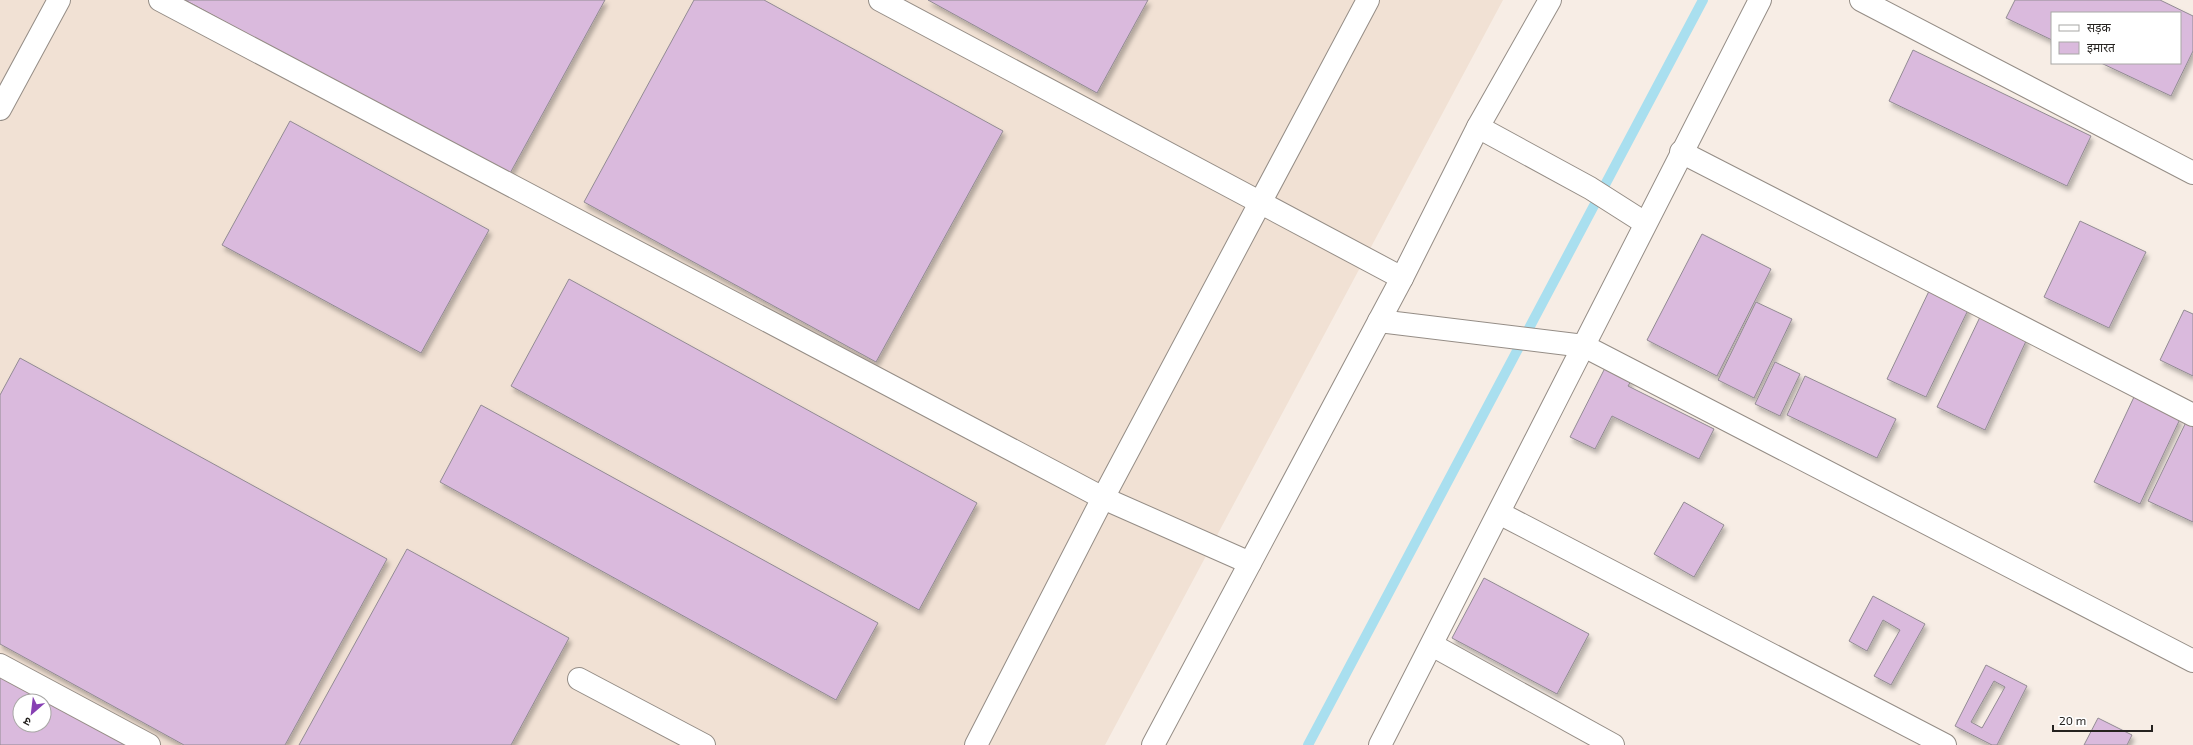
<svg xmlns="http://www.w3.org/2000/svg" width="2193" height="745" viewBox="0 0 2193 745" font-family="'Exo 2','Noto Sans Devanagari',sans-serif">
  <defs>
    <filter id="shadow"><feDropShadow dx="2.5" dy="4.5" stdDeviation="2" flood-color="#0004"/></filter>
  </defs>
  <rect width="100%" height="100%" fill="#f7ede5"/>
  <path fill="#f1e1d4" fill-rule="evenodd" d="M0,0H1503L1105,745H0ZM20,701H44V725H20Z"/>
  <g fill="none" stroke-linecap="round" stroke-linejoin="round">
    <polyline stroke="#a9dfef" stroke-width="10" points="1308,745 1703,0"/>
  </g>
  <g fill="#dabadd" stroke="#928b93" fill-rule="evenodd" filter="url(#shadow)">
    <polygon points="185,0 605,0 508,177"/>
    <polygon points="694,0 764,0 1003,131 876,362 584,202"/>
    <polygon points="928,0 1148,0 1097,93"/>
    <polygon points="2015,0 2160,0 2193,16 2193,51 2171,96 2101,63 2180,63 2180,13 2052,13 2052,40 2006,18"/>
    <polygon points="1913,50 2091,136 2067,186 1889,101"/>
    <polygon points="290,121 489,230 421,353 222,245"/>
    <polygon points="2080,221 2146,252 2109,328 2044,297"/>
    <polygon points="1702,234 1771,269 1717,376 1647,340"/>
    <polygon points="569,279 977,503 919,610 511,386"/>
    <polygon points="1930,289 1969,308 1926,397 1887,379"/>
    <polygon points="1756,302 1792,319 1754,398 1718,380"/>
    <polygon points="2184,310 2193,314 2193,376 2160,360"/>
    <polygon points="1980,317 2027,339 1985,430 1937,407"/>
    <polygon points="20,358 387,559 285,745 184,745 0,644 0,395"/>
    <polygon points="1775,362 1800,374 1780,416 1755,404"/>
    <polygon points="1605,368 1631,381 1628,386 1714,429 1699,459 1612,416 1595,449 1570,437"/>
    <polygon points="1805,376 1896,419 1877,458 1787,415"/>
    <polygon points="2134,397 2180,419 2140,504 2094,482"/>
    <polygon points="481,405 878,623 836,700 440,482"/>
    <polygon points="2187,420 2193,423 2193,522 2148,501"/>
    <polygon points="1684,502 1724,525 1694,577 1654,554"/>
    <polygon points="407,549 569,638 511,745 299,745"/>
    <polygon points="1484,578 1589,634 1557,694 1452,638"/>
    <polygon points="1873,596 1925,624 1891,685 1874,676 1900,630 1883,620 1867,651 1849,641"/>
    <path d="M1986,665L2027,686L1997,745H1992L1955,726ZM1994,681L2005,687L1982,728L1971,722Z"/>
    <path d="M0,671L135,745H0ZM20,701H44V725H20Z"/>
    <polygon points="2098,718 2132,735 2127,745 2084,745"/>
  </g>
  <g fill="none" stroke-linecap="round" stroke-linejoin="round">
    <g stroke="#958d86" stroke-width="24">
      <g id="minor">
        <polyline points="160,0 1103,498 1250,563"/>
        <polyline points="880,0 1402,278"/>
        <polyline points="1861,0 2193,173"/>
        <polyline points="0,109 59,0"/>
        <polyline points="1478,127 1590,188 1645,223"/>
        <polyline points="1681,152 2193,415"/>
        <polyline points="1379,321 1584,346 2193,661"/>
        <polyline points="1499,513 1945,745"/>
        <polyline points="1432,645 1613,745"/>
        <polyline points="0,665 149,745"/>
        <polyline points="579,679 704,745"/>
        <polyline points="976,745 1103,498 1368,0"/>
        <polyline points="1153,745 1402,278 1478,127 1550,0"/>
        <polyline points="1380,745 1760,0"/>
      </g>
    </g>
    <use href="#minor" stroke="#fff" stroke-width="22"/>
  </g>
  <rect x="2051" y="12" width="130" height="52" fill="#ffffff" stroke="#a8a7a5"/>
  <rect x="2059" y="25" width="20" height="6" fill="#ffffff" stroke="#a8a7a5"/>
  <text x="2087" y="32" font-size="12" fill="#25221f">सड़क</text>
  <rect x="2059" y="42" width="20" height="12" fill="#dabadd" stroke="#a8a7a5"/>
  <text x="2087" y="52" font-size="12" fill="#25221f">इमारत</text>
  <g transform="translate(32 713) rotate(208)"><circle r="19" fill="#ffffff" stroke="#a8a7a5"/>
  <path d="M0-3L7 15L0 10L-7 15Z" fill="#8740b3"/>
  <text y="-6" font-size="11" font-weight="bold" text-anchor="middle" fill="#25221f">उ</text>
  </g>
  <path d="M2053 725v6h99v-6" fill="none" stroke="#25221f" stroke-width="2"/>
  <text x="2059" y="725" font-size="12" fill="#25221f" stroke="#ffffff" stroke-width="3" paint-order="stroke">20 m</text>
</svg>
